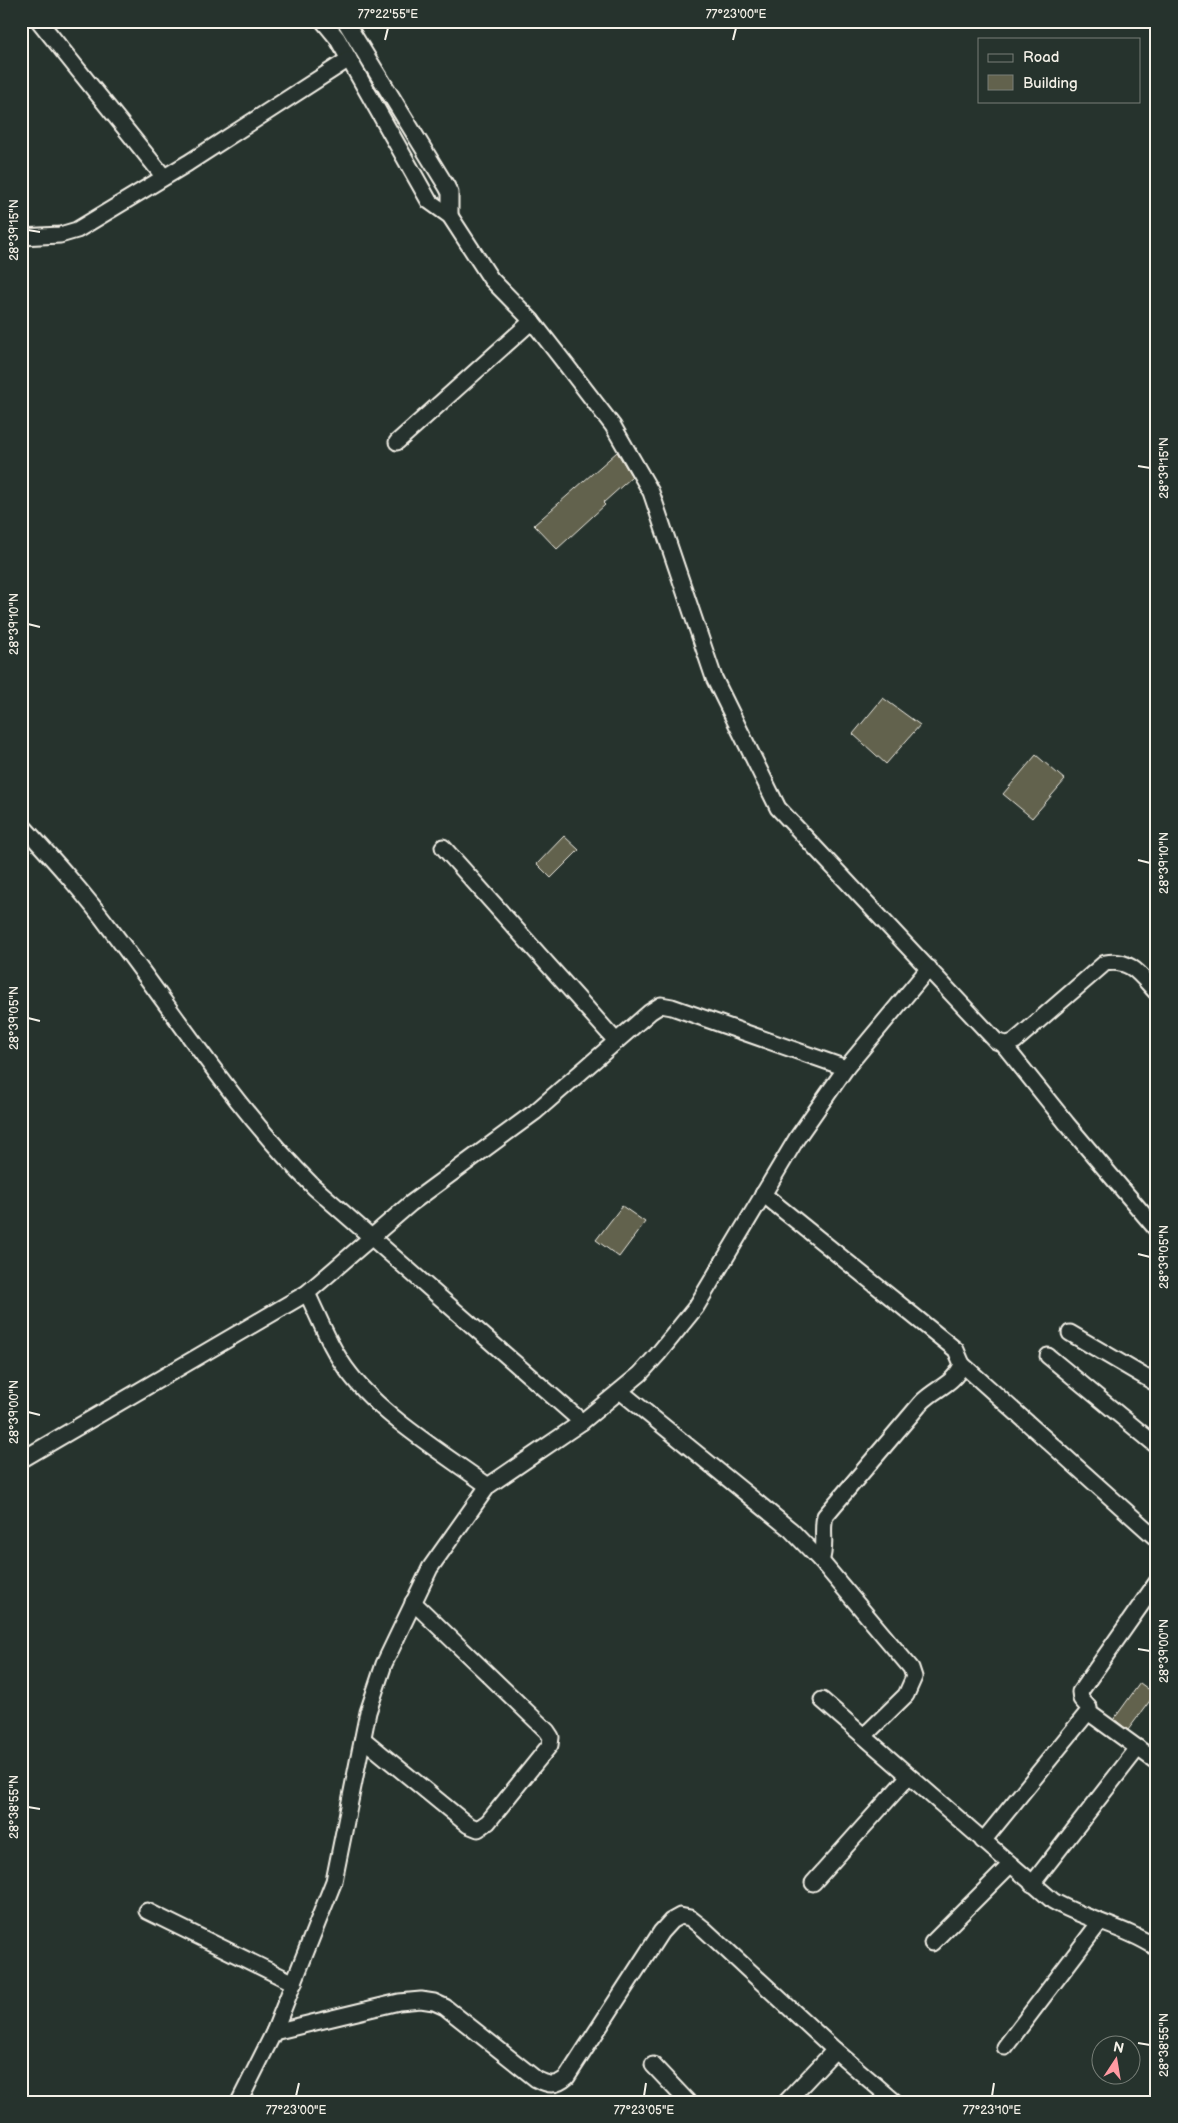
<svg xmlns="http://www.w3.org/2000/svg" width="1178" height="2123" viewBox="0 0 1178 2123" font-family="'Balsamiq Sans',sans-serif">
  <rect width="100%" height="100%" fill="#26332d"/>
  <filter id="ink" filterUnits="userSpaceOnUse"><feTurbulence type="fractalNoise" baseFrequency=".02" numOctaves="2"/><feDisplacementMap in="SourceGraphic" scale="10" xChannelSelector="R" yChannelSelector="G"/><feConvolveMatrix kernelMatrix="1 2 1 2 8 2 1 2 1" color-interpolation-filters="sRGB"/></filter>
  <g filter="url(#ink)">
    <g fill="#62624d" stroke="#f4f1e8">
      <polygon points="617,452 632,477 603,503 605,505 557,549 534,525"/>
      <polygon points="883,698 920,725 886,764 853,734"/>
      <polygon points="1036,755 1065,780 1032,818 1003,794"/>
      <polygon points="564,836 579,850 551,878 537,864"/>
      <polygon points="622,1206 645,1222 619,1257 596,1240"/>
      <polygon points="1140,1683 1155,1694 1128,1730 1114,1719"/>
    </g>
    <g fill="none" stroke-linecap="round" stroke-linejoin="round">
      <g stroke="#f4f1e8" stroke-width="19">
        <g id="minor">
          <polyline points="39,21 164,177"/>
          <path d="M323,21L337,38L429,201L450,216L491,279L532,321L567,366L613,426L651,492L714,678L778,808L996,1041C1003,1044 1008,1045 1015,1041L1105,963C1131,958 1141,976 1157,993"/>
          <polyline points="345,21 447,187 450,193 450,216"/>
          <polyline points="21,237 60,235 77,230 188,163 349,59"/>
          <polyline points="397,442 532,321"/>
          <path d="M21,824C53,859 84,893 112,931C178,1017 236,1110 314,1187L582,1422"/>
          <polyline points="443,847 616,1041"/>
          <polyline points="1003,1044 1067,1124 1157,1230"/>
          <path d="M763,1194L956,1350L962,1364C955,1384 935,1388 921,1403L825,1516C821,1531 827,1546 821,1561"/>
          <path d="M307,1293C320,1320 331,1350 350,1374C382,1416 444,1454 488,1486"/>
          <polyline points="1070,1333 1157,1384"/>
          <polyline points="1048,1356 1157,1446"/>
          <polyline points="962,1364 1157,1539"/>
          <polyline points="620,1391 791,1530 821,1561 911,1668 914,1677 906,1695 864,1736"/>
          <polyline points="21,1460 307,1293 410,1204 535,1112 650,1012 661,1005 672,1007 846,1068"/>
          <path d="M822,1700L1053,1901C1086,1920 1125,1927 1157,1948"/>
          <polyline points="1088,1712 1157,1762"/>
          <polyline points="363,1739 468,1825 478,1829 488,1822 550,1745 551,1737 547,1731 413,1602"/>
          <polyline points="983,1841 1088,1712 1089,1708 1081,1699 1080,1692 1157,1582"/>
          <polyline points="813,1883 909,1776"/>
          <polyline points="1032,1884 1138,1748"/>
          <polyline points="147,1911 294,1983"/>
          <polyline points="932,1943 1010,1865"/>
          <path d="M274,2032L399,2002L421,2000L434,2002L445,2007L536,2079C548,2085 556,2087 567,2077L661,1932L671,1921L680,1916L690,1918L704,1929L835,2050L895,2102"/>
          <polyline points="1005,2047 1100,1922"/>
          <polyline points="653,2065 688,2102"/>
          <polyline points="239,2102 274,2032 334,1881 368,1712 384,1664 430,1568 488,1486 582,1422 640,1374 658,1354 696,1307 797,1138 846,1068 929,968"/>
          <polyline points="786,2102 835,2050"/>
        </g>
      </g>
      <use href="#minor" stroke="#26332d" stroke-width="15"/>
    </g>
  </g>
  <path fill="none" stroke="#f4f1e8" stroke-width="2" d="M385,40L388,28M733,40L736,28M28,230L40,232M1138,466L1150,468M28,624L40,627M1138,860L1150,863M28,1018L40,1021M1138,1254L1150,1257M28,1412L40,1415M1138,1649L1150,1651M28,1807L40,1809M1138,2043L1150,2045M296,2096L299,2083M644,2096L646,2083M992,2096L994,2083"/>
  <rect width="1178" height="2123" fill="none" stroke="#26332d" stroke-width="55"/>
  <rect x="978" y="38" width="162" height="65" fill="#26332d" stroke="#787f78"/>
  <rect x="988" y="54" width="25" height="8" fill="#26332d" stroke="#787f78"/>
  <text x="1023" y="62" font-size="15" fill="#f4f1e8">Road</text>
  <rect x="988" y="75" width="25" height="15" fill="#62624d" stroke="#787f78"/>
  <text x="1023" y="88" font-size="15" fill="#f4f1e8">Building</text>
  <g transform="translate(1116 2060) rotate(12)"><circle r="24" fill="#26332d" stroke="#787f78"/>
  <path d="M0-4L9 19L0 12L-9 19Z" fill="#ff9aa2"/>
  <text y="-8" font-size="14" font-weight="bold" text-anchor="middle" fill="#f4f1e8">N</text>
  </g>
  <rect x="28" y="28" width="1122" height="2068" fill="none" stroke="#f4f1e8" stroke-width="2"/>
  <g font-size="12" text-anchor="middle" fill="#f4f1e8">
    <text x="388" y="18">77°22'55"E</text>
    <text x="736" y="18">77°23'00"E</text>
    <text transform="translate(14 230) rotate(-90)" y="4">28°39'15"N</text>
    <text transform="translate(1164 468) rotate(-90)" y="4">28°39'15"N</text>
    <text transform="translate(14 624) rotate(-90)" y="4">28°39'10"N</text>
    <text transform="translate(1164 863) rotate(-90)" y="4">28°39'10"N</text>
    <text transform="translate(14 1018) rotate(-90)" y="4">28°39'05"N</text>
    <text transform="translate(1164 1257) rotate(-90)" y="4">28°39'05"N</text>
    <text transform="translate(14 1412) rotate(-90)" y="4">28°39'00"N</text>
    <text transform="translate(1164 1651) rotate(-90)" y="4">28°39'00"N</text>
    <text transform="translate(14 1807) rotate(-90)" y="4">28°38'55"N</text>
    <text transform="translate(1164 2045) rotate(-90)" y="4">28°38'55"N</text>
    <text x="296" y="2114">77°23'00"E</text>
    <text x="644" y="2114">77°23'05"E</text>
    <text x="992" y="2114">77°23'10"E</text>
  </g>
</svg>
